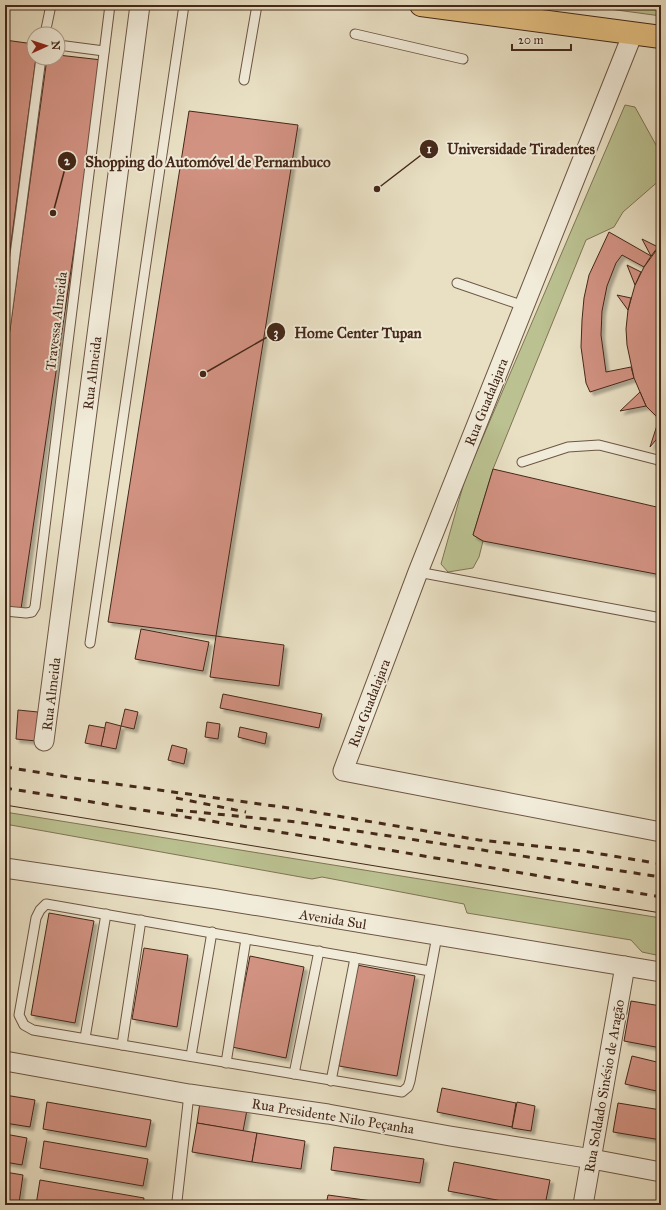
<svg xmlns="http://www.w3.org/2000/svg" width="666" height="1210" viewBox="0 0 666 1210" font-family="'IM FELL Great Primer',serif">
  <defs>
    <filter id="shadow"><feDropShadow dx="3.5" dy="3.5" stdDeviation="1" flood-color="#0004"/></filter>
  </defs>
  <rect width="100%" height="100%" fill="#e9e0c4"/>
  <filter id="stains"><feTurbulence type="fractalNoise" baseFrequency=".005" numOctaves="4"/><feColorMatrix values="0 0 0 0 .2 0 0 0 0 .09 0 0 0 0 .02 0 0 0 .5 -.17"/></filter>
  <radialGradient id="worn" r=".72"><stop offset=".6" stop-color="#630" stop-opacity="0"/><stop offset="1" stop-color="#630" stop-opacity=".3"/></radialGradient>
  <g fill="#bbc191" stroke="#807455">
    <polygon points="580,5 661,5 661,16 587,6"/>
    <polygon points="625,105 635,107 661,154 661,179 623,212 614,227 586,240 493,469 473,535 483,541 479,557 473,568 448,572 441,564 465,479"/>
    <polygon points="5,812 661,918 661,956 642,952 631,940 467,913 464,904 322,877 312,879 5,824"/>
  </g>
  <g fill="#d29282" stroke="#442819" filter="url(#shadow)">
    <polygon points="5,40 34,44 34,58 36,58 5,287"/>
    <polygon points="58,55 102,60 21,609 5,607 5,365 47,58 58,58"/>
    <polygon points="189,111 298,125 216,636 108,622"/>
    <polygon points="609,232 651,256 644,267 622,255 616,263 607,286 602,311 601,335 606,372 631,367 634,378 590,392 586,383 581,347 582,320 584,298 589,275"/>
    <polygon points="642,239 658,247 651,256"/>
    <polygon points="661,244 661,421 646,406 634,378 627,345 626,329 628,310 635,285 644,267"/>
    <polygon points="627,265 641,272 635,285"/>
    <polygon points="617,295 631,298 628,310"/>
    <polygon points="640,392 646,406 620,411"/>
    <polygon points="659,419 661,421 661,434 650,447"/>
    <polygon points="493,469 661,508 661,575 483,541 473,535"/>
    <polygon points="141,629 209,642 203,671 135,659"/>
    <polygon points="216,636 284,645 279,686 210,677"/>
    <polygon points="223,694 322,714 319,728 220,708"/>
    <polygon points="125,709 138,712 134,729 121,726"/>
    <polygon points="18,710 38,712 36,741 16,739"/>
    <polygon points="106,722 121,726 116,749 101,746"/>
    <polygon points="207,722 220,724 218,739 205,737"/>
    <polygon points="89,725 105,728 101,746 85,743"/>
    <polygon points="240,727 267,733 265,744 238,737"/>
    <polygon points="172,745 187,749 184,764 168,760"/>
    <polygon points="49,913 94,921 75,1023 31,1015"/>
    <polygon points="144,948 188,955 177,1027 132,1019"/>
    <polygon points="250,956 304,967 286,1058 232,1047"/>
    <polygon points="357,965 415,976 397,1076 339,1066"/>
    <polygon points="631,1001 661,1006 661,1048 624,1041"/>
    <polygon points="632,1056 661,1063 661,1092 625,1084"/>
    <polygon points="442,1088 516,1103 512,1127 437,1112"/>
    <polygon points="5,1095 35,1100 30,1127 5,1123"/>
    <polygon points="47,1102 151,1120 146,1147 43,1129"/>
    <polygon points="200,1102 247,1110 243,1131 197,1123"/>
    <polygon points="517,1102 535,1106 531,1131 512,1128"/>
    <polygon points="618,1103 661,1110 661,1140 613,1132"/>
    <polygon points="197,1123 257,1133 252,1162 192,1152"/>
    <polygon points="257,1133 305,1141 301,1169 252,1162"/>
    <polygon points="5,1134 27,1138 22,1165 5,1162"/>
    <polygon points="44,1141 148,1159 143,1186 40,1168"/>
    <polygon points="334,1147 424,1159 420,1183 331,1170"/>
    <polygon points="454,1162 550,1180 545,1205 524,1205 448,1191"/>
    <polygon points="5,1172 23,1175 19,1203 5,1200"/>
    <polygon points="40,1180 144,1198 143,1205 36,1205"/>
    <polygon points="328,1195 402,1205 326,1205"/>
  </g>
  <g fill="none" stroke-linecap="round" stroke-linejoin="round">
    <g stroke="#6d5644" stroke-width="11">
      <g id="lane">
        <polyline points="45,34 51,5"/>
        <polyline points="355,34 463,59"/>
        <polyline points="58,45 104,51"/>
        <polyline points="244,80 257,5"/>
        <polyline points="457,283 524,306"/>
        <polyline points="5,330 41,58"/>
        <polyline points="522,462 568,447 599,445 658,460 661,463"/>
        <polyline points="418,572 661,618"/>
        <polyline points="5,611 26,613 32,612 35,607 110,5"/>
        <polyline points="90,643 184,5"/>
        <polyline points="430,971 46,904 40,910 36,918 19,1015 24,1025 33,1030 402,1092 408,1087 410,1081 437,936"/>
        <polyline points="85,1038 106,914"/>
        <polyline points="122,1045 141,920"/>
        <polyline points="191,1056 212,932"/>
        <polyline points="226,1063 246,939"/>
        <polyline points="294,1074 319,951"/>
        <polyline points="331,1081 355,958"/>
        <polyline points="177,1201 189,1094"/>
      </g>
    </g>
    <g stroke="#6d5644" stroke-width="21">
      <g id="street">
        <polyline points="633,33 418,572 343,771 661,832"/>
        <polyline points="44,741 140,5"/>
        <polyline points="5,868 216,899 661,972"/>
        <polyline points="5,1061 189,1094 328,1114 450,1136 592,1159 661,1172"/>
        <polyline points="583,1205 625,966"/>
      </g>
    </g>
    <g stroke="#442819" stroke-width="24">
      <polyline id="highway" points="421,5 661,37"/>
    </g>
    <use href="#lane" stroke="#f1ebd9" stroke-width="9"/>
    <use href="#street" stroke="#f1ebd9" stroke-width="19"/>
    <use href="#highway" stroke="#e4c082" stroke-width="22"/>
    <polyline stroke="#442819" stroke-width="1" points="5,805 661,913"/>
    <g stroke="#442819" stroke-width="3" stroke-dasharray="7 7" stroke-linecap="butt">
      <polyline points="5,767 87,780 296,809 479,840 583,851 661,864"/>
      <polyline points="5,788 366,846 661,897"/>
      <polyline points="176,798 246,812"/>
      <polyline points="176,810 297,822 661,877"/>
    </g>
  </g>
  <g text-anchor="middle" stroke-width="4" stroke-linejoin="round" paint-order="stroke">
    <g font-size="14" fill="#442819" stroke="#f1ebd9">
      <text transform="translate(56 321) rotate(-83)" y="5">Travessa Almeida</text>
      <text transform="translate(92 373) rotate(-83)" y="5">Rua Almeida</text>
      <text transform="translate(486 402) rotate(-68)" y="5">Rua Guadalajara</text>
      <text transform="translate(51 694) rotate(-83)" y="5">Rua Almeida</text>
      <text transform="translate(369 703) rotate(-69)" y="5">Rua Guadalajara</text>
      <text transform="translate(333 919) rotate(9)" y="5">Avenida Sul</text>
      <text transform="translate(604 1086) rotate(-80)" y="5">Rua Soldado Sinésio de Aragão</text>
      <text transform="translate(333 1116) rotate(9)" y="5">Rua Presidente Nilo Peçanha</text>
    </g>
  </g>
  <path fill="none" stroke="#442819" stroke-width="1.5" d="M377 189L429 149M53 213L67 161M203 374L276 332"/>
  <g fill="#442819" stroke="#f1ebd9" stroke-width="1.5">
    <circle cx="377" cy="189" r="4"/>
    <circle cx="53" cy="213" r="4"/>
    <circle cx="203" cy="374" r="4"/>
    <circle cx="429" cy="149" r="10"/>
    <circle cx="67" cy="161" r="10"/>
    <circle cx="276" cy="332" r="10"/>
  </g>
  <g font-size="12" text-anchor="middle" font-weight="bold" fill="#fff">
    <text x="429" y="153">1</text>
    <text x="67" y="165">2</text>
    <text x="276" y="337">3</text>
  </g>
  <g font-size="15" text-anchor="middle" font-weight="bold" fill="#442819" stroke="#f1ebd9" stroke-width="4" stroke-linejoin="round" paint-order="stroke">
    <text x="521" y="154">Universidade Tiradentes</text>
    <text x="208" y="167">Shopping do Automóvel de Pernambuco</text>
    <text x="358" y="338">Home Center Tupan</text>
  </g>
  <rect width="666" height="1210" fill="none" stroke="#e9e0c4" stroke-width="20"/>
  <rect x="6" y="6" width="654" height="1198" fill="none" stroke="#442819" stroke-width="2"/>
  <rect x="10" y="10" width="646" height="1190" fill="none" stroke="#442819"/>
  <g transform="translate(46 46) rotate(87)"><circle r="19" fill="#f1ebd9" stroke="#ac9d8c"/>
  <path d="M0-3L7 15L0 10L-7 15Z" fill="#8f2418"/>
  <text y="-6" font-size="11" font-weight="bold" text-anchor="middle" fill="#442819">N</text>
  </g>
  <path d="M512 44v6h59v-6" fill="none" stroke="#442819" stroke-width="2"/>
  <text x="518" y="44" font-size="12" fill="#442819" stroke="#f1ebd9" stroke-width="3" paint-order="stroke">20 m</text>
  <rect width="100%" height="100%" filter="url(#stains)"/>
  <rect width="100%" height="100%" fill="url(#worn)"/>
</svg>
